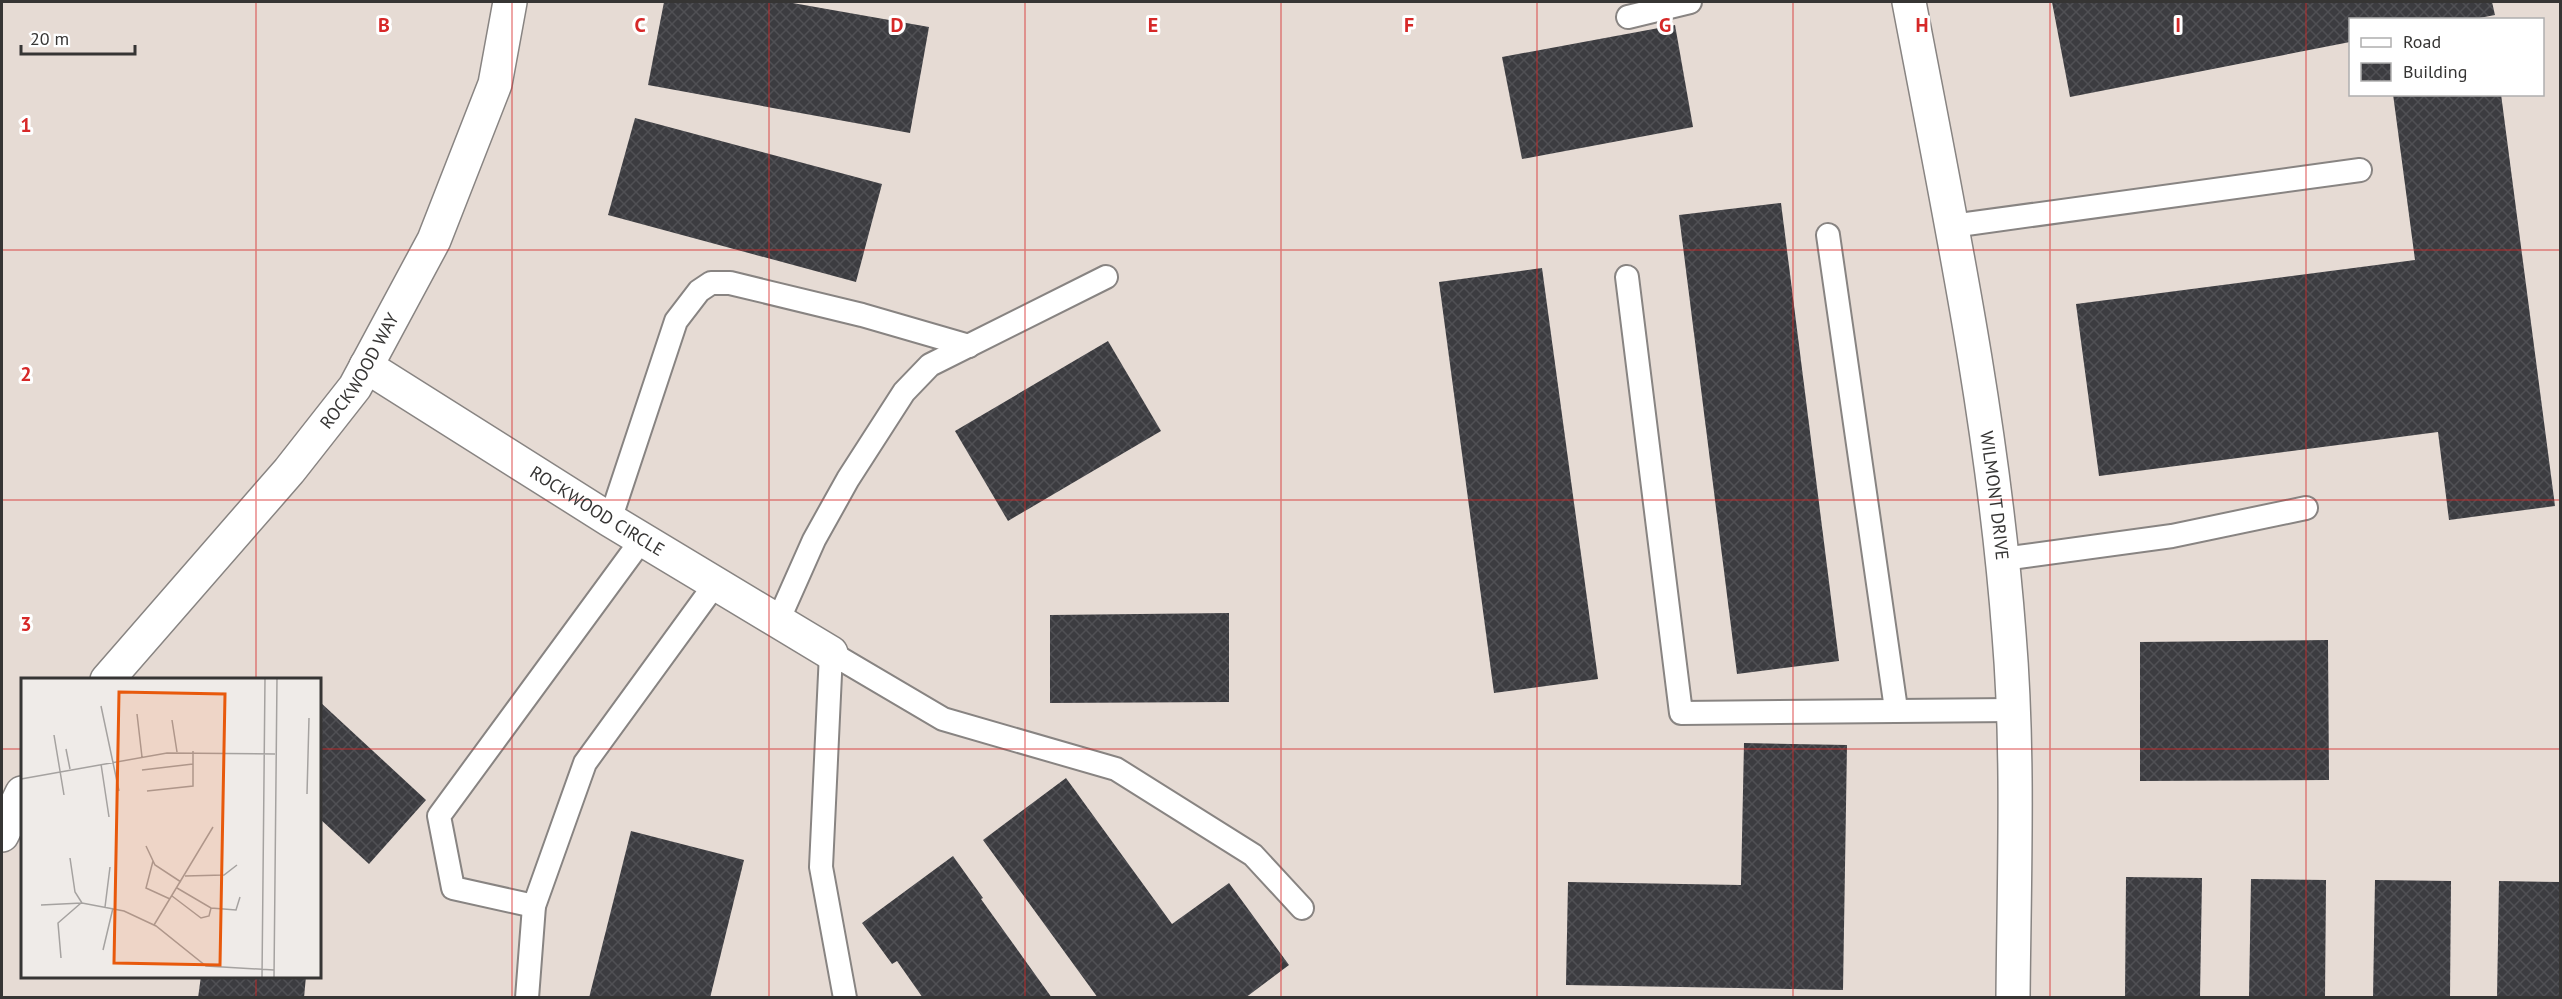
<svg xmlns="http://www.w3.org/2000/svg" width="2562" height="999" viewBox="0 0 2562 999" font-family="'PT Sans',sans-serif">
  <defs>
    <pattern id="building-cross-hatch" width="8" height="8" patternUnits="userSpaceOnUse" patternTransform="scale(1.5)"><rect width="8" height="8" fill="#3c3c40"/><path d="M0 0l8 8M0 8l8-8" fill="none" stroke="#505054"/></pattern>
  </defs>
  <rect width="100%" height="100%" fill="#efebe8"/>
  <path fill="#e6dbd4" fill-rule="evenodd" d="M2,2H2560V997H2ZM2350,20H2542V94H2350ZM22,680H320V976H22Z"/>
  <g fill="url(#building-cross-hatch)">
    <polygon points="664,2 787,2 929,27 910,133 648,85"/>
    <polygon points="2052,2 2492,2 2495,15 2469,20 2350,20 2350,42 2070,97"/>
    <polygon points="1675,25 1693,127 1522,159 1502,57"/>
    <polygon points="2393,94 2501,94 2555,506 2449,520 2438,432 2099,476 2076,304 2415,260"/>
    <polygon points="635,118 882,184 856,282 608,215"/>
    <polygon points="1781,203 1839,661 1737,674 1679,215"/>
    <polygon points="1542,268 1598,679 1494,693 1439,282"/>
    <polygon points="1108,341 1161,431 1008,521 955,431"/>
    <polygon points="1229,613 1229,702 1050,703 1050,615"/>
    <polygon points="2328,640 2329,780 2140,781 2140,642"/>
    <polygon points="320,702 426,800 369,864 320,819"/>
    <polygon points="1744,743 1847,745 1843,990 1566,985 1568,882 1741,885"/>
    <polygon points="1066,778 1172,924 1229,883 1289,965 1245,998 1098,998 983,840"/>
    <polygon points="631,831 744,860 710,998 589,998"/>
    <polygon points="953,856 983,898 981,899 1052,998 923,998 897,961 892,964 862,923"/>
    <polygon points="2126,877 2202,878 2200,998 2125,998"/>
    <polygon points="2251,879 2326,880 2325,998 2249,998"/>
    <polygon points="2375,880 2451,881 2450,998 2373,998"/>
    <polygon points="2499,881 2560,882 2560,998 2497,998"/>
    <polygon points="201,976 306,976 304,998 198,998"/>
  </g>
  <g fill="none" stroke-linecap="round" stroke-linejoin="round">
    <g stroke="#888482" stroke-width="26">
      <g id="service">
        <polyline points="1628,17 1690,2"/>
        <polyline points="1952,226 2360,170"/>
        <polyline points="1828,235 1896,709"/>
        <polyline points="1627,277 1681,713 2013,710"/>
        <polyline points="610,520 676,321 699,291 711,283 730,283 862,315 969,346"/>
        <polyline points="2003,559 2172,536 2306,508"/>
        <polyline points="778,621 814,540 848,479 904,392 930,365 1106,277"/>
        <polyline points="534,906 453,888 439,816 643,538"/>
        <polyline points="527,998 534,906 585,763 716,583"/>
        <polyline points="845,998 821,867 831,653 943,719 1116,769 1253,855 1302,908"/>
      </g>
    </g>
    <g stroke="#888482" stroke-width="36">
      <g id="minor">
        <path id="s1" d="M1909,2C1949,212 1993,421 2009,634C2019,755 2014,877 2013,998"/>
        <path id="s2" d="M366,366L610,520L831,653"/>
        <path id="s3" d="M107,680L289,471L355,387L434,240L495,84L510,2"/>
        <polyline points="2,835 22,793"/>
      </g>
    </g>
    <use href="#service" stroke="#fff" stroke-width="22"/>
    <use href="#minor" stroke="#fff" stroke-width="33"/>
  </g>
  <path fill="none" stroke="#d62828" stroke-width="1.5" stroke-opacity="0.55" d="M256,2V680M512,2V998M769,2V998M1025,2V998M1281,2V998M1537,2V998M1793,2V998M2050,2V998M2306,2V998M2,250H2560M2,500H2560M2,749H22M320,749H2560M256,976V998"/>
  <g text-anchor="middle" stroke-width="6" stroke-linejoin="round" paint-order="stroke">
    <g font-size="18" fill="#363534" stroke="#fff">
      <text dy="6" stroke="none"><textPath href="#s3" startOffset="400">ROCKWOOD WAY</textPath></text>
      <text dy="6" stroke="none"><textPath href="#s1" startOffset="501">WILMONT DRIVE</textPath></text>
      <text dy="6" stroke="none"><textPath href="#s2" startOffset="273">ROCKWOOD CIRCLE</textPath></text>
    </g>
  </g>
  <g transform="translate(21 678)">
    <rect width="300" height="300" fill="#efebe8"/>
    <path fill="none" stroke="#a5a2a0" stroke-width="1.5" d="M80,28L98,113M116,36L121,79M151,42L156,74M33,57L43,117M45,71L49,91M80,86L88,139M121,92L172,86M0,101L146,75L254,76M126,113L172,108V73M286,116L288,40M125,168L134,187L160,204M49,180L54,214L61,225M132,183L125,210L149,221M164,198L203,197L216,187M156,210L190,230L215,232L219,219M151,218L180,240L188,238L190,230M20,227L61,225L103,233L135,248L185,288L253,292M84,229L89,189M133,247L192,149M82,272L92,230M40,280L37,245L60,225M241,300L244,0M253,300L256,0"/>
    <path fill="#e8590c" fill-opacity="0.15" stroke="#e8590c" stroke-width="3" d="M98,14L204,16L199,287L93,285Z"/>
    <rect width="300" height="300" fill="none" stroke="#363534" stroke-width="3"/>
  </g>
  <g font-size="20" text-anchor="middle" font-weight="bold" fill="#d62828" stroke="#fff" stroke-width="6" stroke-linejoin="round" paint-order="stroke">
    <text x="384" y="32">B</text>
    <text x="640" y="32">C</text>
    <text x="897" y="32">D</text>
    <text x="1153" y="32">E</text>
    <text x="1409" y="32">F</text>
    <text x="1665" y="32">G</text>
    <text x="1922" y="32">H</text>
    <text x="2178" y="32">I</text>
    <text x="26" y="132">1</text>
    <text x="26" y="381">2</text>
    <text x="26" y="631">3</text>
  </g>
  <rect width="2562" height="999" fill="none" stroke="#363534" stroke-width="6"/>
  <rect x="2349" y="18" width="195" height="78" fill="#ffffff" stroke="#afaeae" stroke-width="1.5"/>
  <rect x="2361" y="38" width="30" height="9" fill="#ffffff" stroke="#afaeae" stroke-width="1.5"/>
  <text x="2403" y="48" font-size="18" fill="#363534">Road</text>
  <rect x="2361" y="63" width="30" height="18" fill="url(#building-cross-hatch)" stroke="#afaeae" stroke-width="1.5"/>
  <text x="2403" y="78" font-size="18" fill="#363534">Building</text>
  <path d="M21 45v9h114v-9" fill="none" stroke="#363534" stroke-width="3"/>
  <text x="30" y="45" font-size="18" fill="#363534" stroke="#ffffff" stroke-width="4.5" paint-order="stroke">20 m</text>
</svg>
